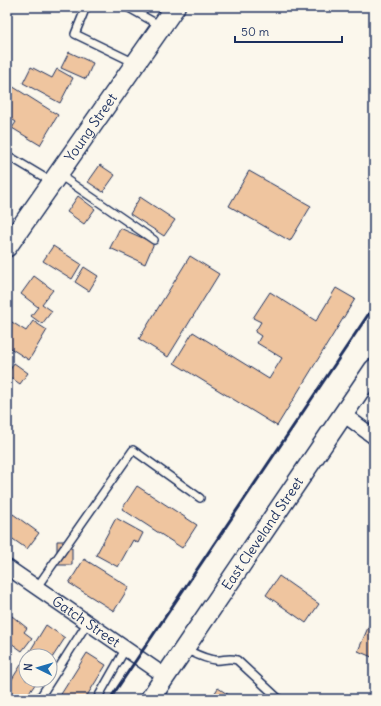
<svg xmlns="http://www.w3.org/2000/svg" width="381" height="706" viewBox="0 0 381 706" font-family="Delius,sans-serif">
  <rect width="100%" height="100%" fill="#fbf7ec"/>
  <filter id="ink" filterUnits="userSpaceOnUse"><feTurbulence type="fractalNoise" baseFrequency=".025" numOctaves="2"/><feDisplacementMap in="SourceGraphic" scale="8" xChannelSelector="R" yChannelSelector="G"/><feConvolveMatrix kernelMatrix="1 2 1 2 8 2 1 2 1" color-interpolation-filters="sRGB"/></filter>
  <g filter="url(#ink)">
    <g fill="#efc59f" stroke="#1b2f5e">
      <polygon points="69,52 93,63 86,79 61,68"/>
      <polygon points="31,67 52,78 57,69 73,78 60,103 23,83"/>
      <polygon points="7,83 58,115 40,145 12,128 16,122 7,116"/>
      <polygon points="100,165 115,175 103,192 88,182"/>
      <polygon points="249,171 311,206 290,241 229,206"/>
      <polygon points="78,196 95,209 84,224 67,212"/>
      <polygon points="140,197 175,220 164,236 130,214"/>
      <polygon points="120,228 154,243 145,264 110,248"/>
      <polygon points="53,246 81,264 72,279 43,261"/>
      <polygon points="190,256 219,274 168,357 139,339"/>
      <polygon points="84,267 98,276 89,291 75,282"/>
      <polygon points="34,276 53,290 42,304 52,311 42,324 31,316 38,307 21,294"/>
      <polygon points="336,288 355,299 277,426 174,363 193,332 269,379 282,358 257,343 261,336 255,332 261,322 253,318 270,292 316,321"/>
      <polygon points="7,319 26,331 33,321 47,330 29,360 7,346"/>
      <polygon points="14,363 28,373 20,384 7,375"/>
      <polygon points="137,486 197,525 182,548 122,509"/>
      <polygon points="13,514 39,533 27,549 7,535 7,522"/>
      <polygon points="116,518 143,533 138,543 133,540 118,567 96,555"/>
      <polygon points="57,541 68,541 69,548 72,548 72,565 57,565"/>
      <polygon points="84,559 129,587 114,611 69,583"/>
      <polygon points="279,576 319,604 306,623 266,595"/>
      <polygon points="12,616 27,628 24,632 32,638 22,651 7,640 7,622"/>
      <polygon points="370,623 374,625 374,658 358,651"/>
      <polygon points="46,625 65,638 50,661 50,656 27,656"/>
      <polygon points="87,653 106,665 85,699 58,699"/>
      <polygon points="26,657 26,680 38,680 25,699 7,699 7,687"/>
      <polygon points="218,688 235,699 211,699"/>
    </g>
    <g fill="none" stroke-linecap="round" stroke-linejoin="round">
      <g stroke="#1b2f5e" stroke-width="10">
        <g id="lane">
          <polyline points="86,7 75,34 135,63"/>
          <polyline points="127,7 161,26"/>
          <polyline points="7,155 52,182"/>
          <polyline points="58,174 154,240"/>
          <polyline points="37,587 133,450 200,498"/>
          <path d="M185,649C194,653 204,659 215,660C223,661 228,657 237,660L279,699"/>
          <polyline points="39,699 88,622"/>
          <polyline points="97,699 126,648"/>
        </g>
      </g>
      <g stroke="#1b2f5e" stroke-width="17">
        <g id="street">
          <polyline points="343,414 374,437"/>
          <path id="s1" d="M7,567L165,676"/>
        </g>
      </g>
      <g stroke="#1b2f5e" stroke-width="22">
        <g id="secondary">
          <path id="s2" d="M7,247L175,7"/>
          <path id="s3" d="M150,699L374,369"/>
        </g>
      </g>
      <use href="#lane" stroke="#fbf7ec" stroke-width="7"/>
      <use href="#street" stroke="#fbf7ec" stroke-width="14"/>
      <use href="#secondary" stroke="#fbf7ec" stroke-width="19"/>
      <polyline stroke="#1b2f5e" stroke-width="3" points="110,699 374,306"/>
    </g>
  </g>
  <g text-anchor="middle" stroke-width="3" stroke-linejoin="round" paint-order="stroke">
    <g font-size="14" fill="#1b2f5e" stroke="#fbf7ec">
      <text dy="5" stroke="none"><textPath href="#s2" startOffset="146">Young Street</textPath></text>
      <text dy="5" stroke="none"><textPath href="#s3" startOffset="200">East Cleveland Street</textPath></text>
      <text dy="5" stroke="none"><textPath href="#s1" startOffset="96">Gatch Street</textPath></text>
    </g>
  </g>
  <rect width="381" height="706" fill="none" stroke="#fbf7ec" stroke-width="24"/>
  <rect x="12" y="12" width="357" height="682" fill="none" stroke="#1b2f5e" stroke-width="1.5" filter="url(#ink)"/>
  <g transform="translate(38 668) rotate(275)"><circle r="19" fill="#fbf7ec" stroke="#a1a7b3"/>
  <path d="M0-3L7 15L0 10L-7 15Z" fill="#1f6fb2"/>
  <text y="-6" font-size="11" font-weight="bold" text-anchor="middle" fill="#1b2f5e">N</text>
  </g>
  <path d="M235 36v6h107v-6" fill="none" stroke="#1b2f5e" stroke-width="2"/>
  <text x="241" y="36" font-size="12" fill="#1b2f5e" stroke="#fbf7ec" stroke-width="3" paint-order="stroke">50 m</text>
</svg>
